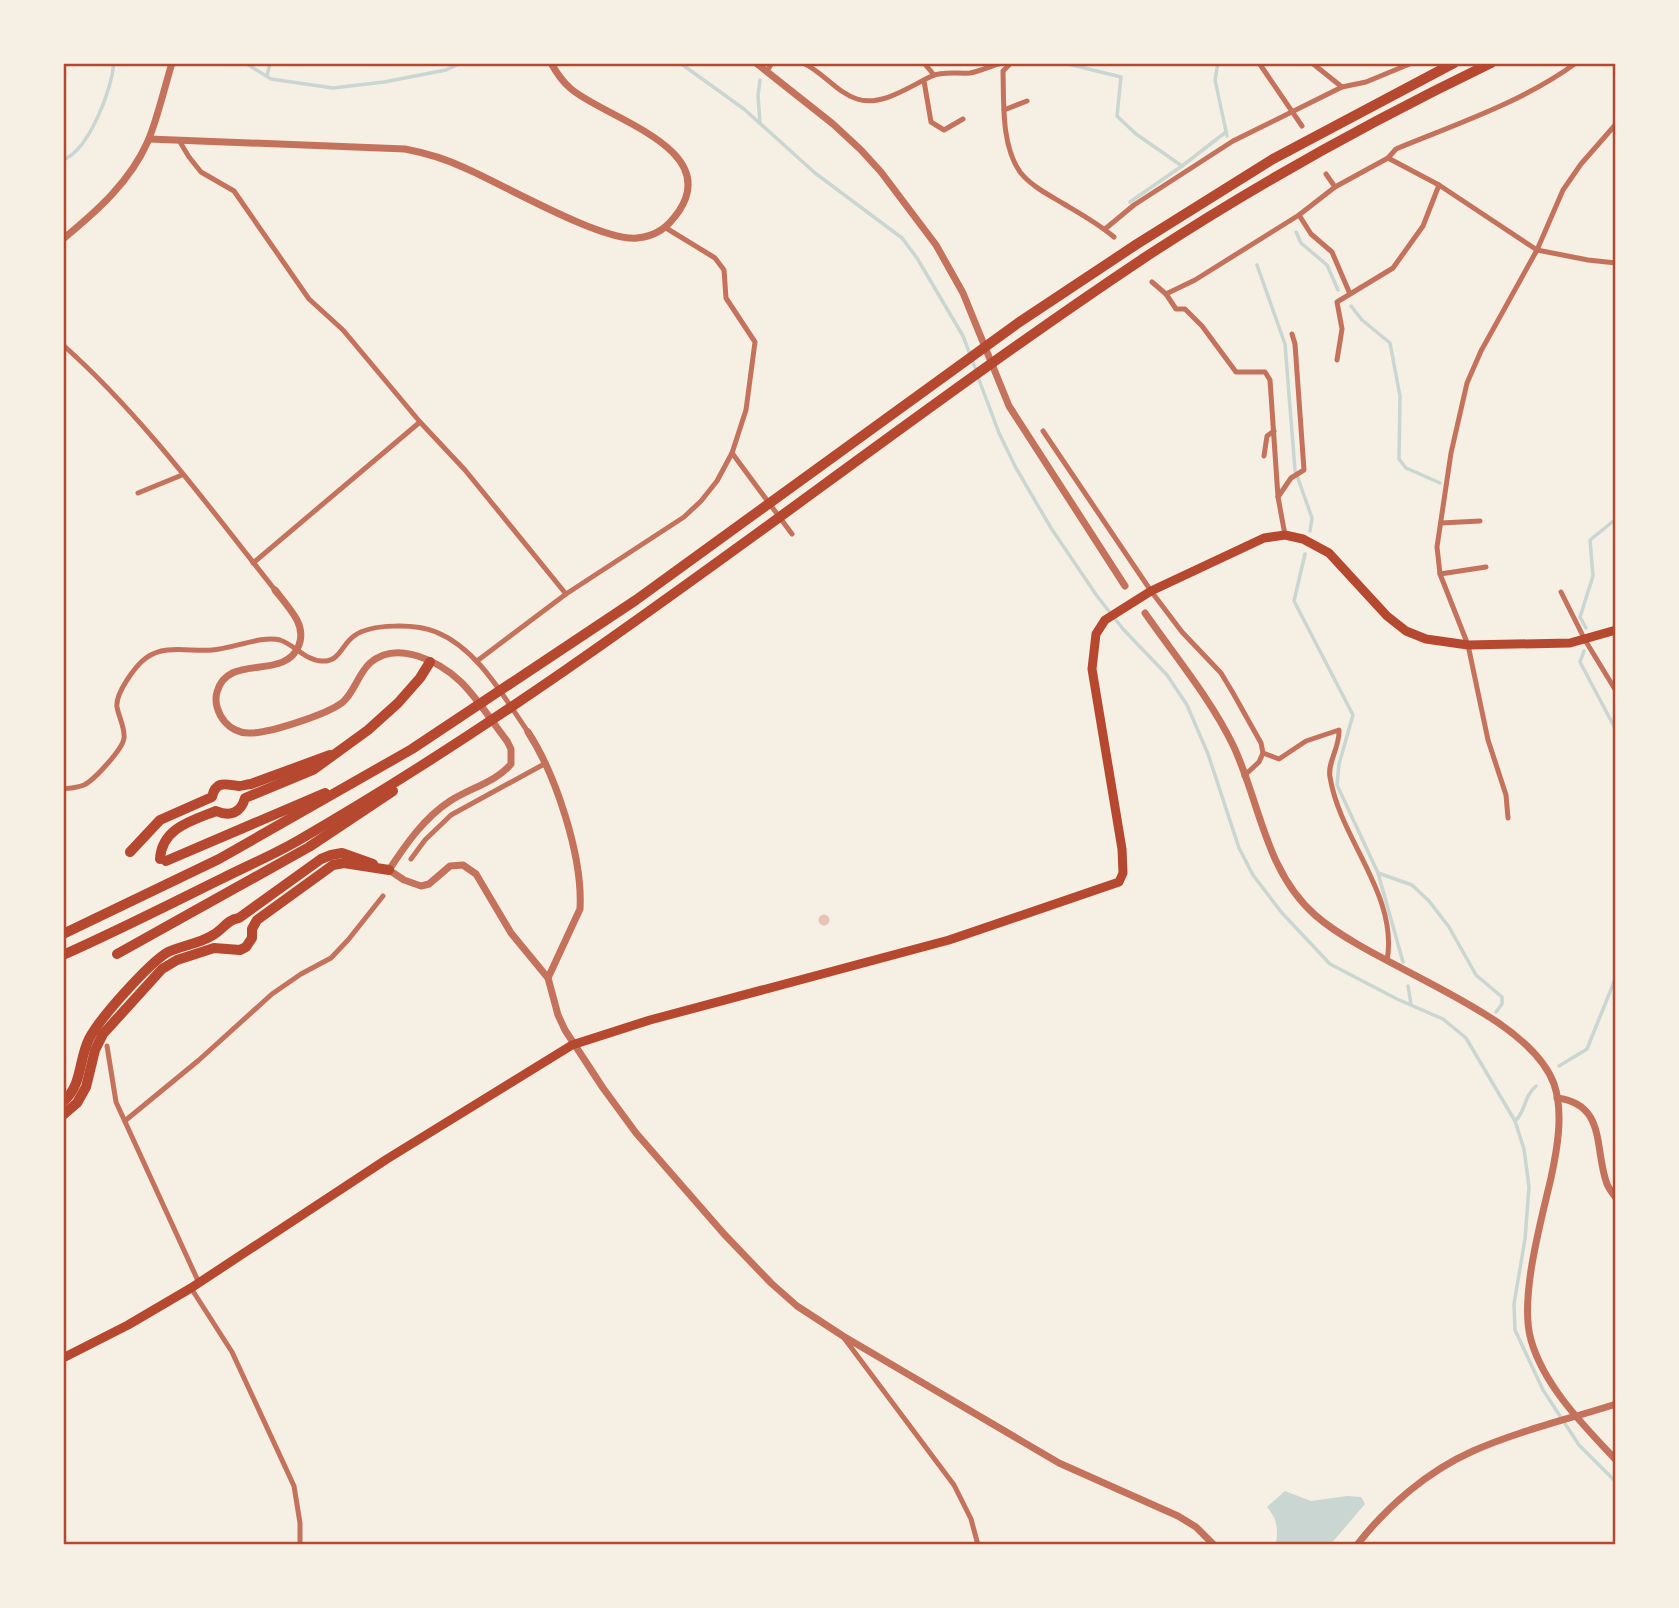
<svg xmlns="http://www.w3.org/2000/svg" width="1679" height="1608" viewBox="0 0 1679 1608" font-family="'Varela Round',sans-serif">
  <rect width="100%" height="100%" fill="#f6efe4"/>
  <path fill="#c9d6d2" d="M1285,1491L1311,1501L1347,1496L1361,1497L1365,1504L1330,1545H1276C1278,1529 1278,1520 1267,1507Z"/>
  <g fill="none" stroke-linecap="round" stroke-linejoin="round">
    <g stroke="#c9d6d2" stroke-width="3.5">
      <polyline points="245,63 271,79 333,88 384,82 446,70 461,63"/>
      <polyline points="680,63 744,109 815,173 902,238 917,258 963,336 976,370"/>
      <polyline points="1218,63 1215,80 1227,136"/>
      <polyline points="1068,64 1121,77 1117,116 1136,134 1182,166"/>
      <polyline points="267,76 270,63"/>
      <polyline points="760,80 758,96 760,123"/>
      <path d="M63,160C90,149 111,90 114,63"/>
      <polyline points="1130,202 1182,166 1226,132"/>
      <polyline points="1296,232 1301,243 1327,265 1338,290"/>
      <polyline points="1257,265 1285,344 1295,470 1312,518 1310,531"/>
      <polyline points="1351,306 1362,320 1390,343 1400,396 1399,459 1406,468 1440,483"/>
      <polyline points="978,377 999,433 1016,468 1051,528 1097,596 1123,629 1167,675 1187,705 1208,754 1239,848 1253,875 1282,913 1330,964 1397,999 1443,1019 1466,1038 1515,1121 1524,1149 1529,1187 1525,1239 1514,1304 1515,1330 1543,1390 1579,1445 1616,1482"/>
      <polyline points="1305,554 1294,601 1353,715 1339,764 1337,785 1378,873 1403,962"/>
      <polyline points="1586,628 1580,617 1593,576 1590,540 1616,519"/>
      <polyline points="1584,651 1580,662 1616,730"/>
      <polyline points="1378,873 1412,885 1429,901 1449,927 1476,975 1502,997 1502,1004 1496,1012"/>
      <polyline points="1408,986 1411,1004"/>
      <polyline points="1559,1066 1587,1049 1616,977"/>
      <path d="M1515,1121C1526,1112 1523,1097 1536,1086"/>
    </g>
  </g>
  <circle fill="#e6c5b7" cx="824" cy="920" r="5.5"/>
  <g fill="none" stroke-linecap="round" stroke-linejoin="round">
    <g stroke="#c5725c" stroke-width="5">
      <path d="M803,63C823,72 836,92 857,99C882,107 910,86 932,76C943,71 958,74 970,73C980,71 991,66 1001,63"/>
      <polyline points="924,63 934,75"/>
      <path d="M1011,63L1003,71C1004,102 1001,145 1020,172C1031,186 1049,195 1064,204C1081,214 1099,224 1114,237"/>
      <polyline points="1178,63 1183,63"/>
      <polyline points="1259,63 1302,126"/>
      <polyline points="1312,63 1342,87"/>
      <polyline points="767,71 772,63"/>
      <polyline points="924,81 931,122 944,130 963,119"/>
      <polyline points="1004,110 1027,101"/>
      <polyline points="180,142 189,157 201,172 234,191 309,299 343,330 420,422 465,470 566,594"/>
      <polyline points="1388,158 1439,185 1537,250 1588,260 1616,263"/>
      <polyline points="1326,174 1335,187"/>
      <polyline points="1299,215 1311,234 1332,252 1350,294"/>
      <polyline points="1105,229 1134,205 1233,141 1342,87 1366,82 1412,63"/>
      <path d="M1152,282L1166,294L1195,280L1299,215L1335,187L1388,158L1396,149C1456,124 1523,102 1576,63"/>
      <polyline points="1166,294 1176,309 1185,309 1202,326 1236,372 1265,372 1270,380 1278,497 1285,535"/>
      <path d="M63,345C142,415 209,507 275,590"/>
      <polyline points="1337,360 1342,329 1337,302 1393,268 1423,226 1439,185"/>
      <polyline points="1043,431 1151,591 1182,632 1221,673 1233,693 1261,743 1263,753 1259,762 1244,776"/>
      <polyline points="732,453 792,534"/>
      <polyline points="1264,456 1267,436 1274,431"/>
      <polyline points="138,493 182,475"/>
      <polyline points="1278,497 1291,478 1304,470 1295,344 1292,334"/>
      <polyline points="1441,523 1480,521"/>
      <polyline points="253,563 420,422"/>
      <polyline points="1440,574 1486,567"/>
      <polyline points="1561,592 1585,640 1616,691"/>
      <polyline points="477,661 566,594 684,517 701,501 717,481 732,453 746,410 755,342 726,298 724,270 715,258 666,228"/>
      <path d="M1263,753L1279,759L1306,741L1339,730C1340,747 1327,763 1330,777C1340,840 1399,895 1387,961"/>
      <path d="M63,789C70,788 77,788 84,785C94,780 123,749 124,738C125,727 119,718 117,707C115,694 135,666 146,658C165,644 190,652 212,650C232,649 262,635 280,640C295,645 306,661 322,661C340,662 342,644 354,636C371,623 417,624 436,632C478,649 503,696 528,732"/>
      <polyline points="1508,818 1506,795 1488,740 1468,645 1440,574 1437,547 1451,453 1467,383 1481,351 1537,250 1563,190 1581,164 1616,124"/>
      <polyline points="411,859 425,840 451,815 546,763"/>
      <polyline points="107,1046 116,1102 199,1283"/>
      <polyline points="126,1120 199,1060 272,994 301,974 331,958 348,940 383,896"/>
      <polyline points="191,1288 232,1352 294,1486 300,1523 300,1545"/>
      <polyline points="844,1338 954,1485 971,1519 978,1545"/>
    </g>
    <g stroke="#c5725c" stroke-width="7">
      <polyline points="756,63 833,124 861,150 881,172 936,245 963,293 1009,406 1125,586"/>
      <path d="M149,139L405,149C426,153 446,159 465,168C502,184 602,242 637,238C657,236 668,227 679,211C722,147 602,117 570,88C562,81 556,72 551,63"/>
      <path d="M63,239C97,211 130,182 148,141C158,117 164,89 172,63"/>
      <path d="M275,590C282,599 291,609 297,620C301,628 302,637 299,645C285,682 228,652 217,692C214,702 218,714 225,722C230,728 239,733 248,733C268,734 328,714 343,702C355,691 358,674 370,663C397,639 440,662 461,682C479,700 492,722 507,741L511,749V764C496,782 470,788 450,801C424,818 406,844 389,870L404,880L421,886L429,884L450,866L463,865L476,874L511,933L548,978L558,1015L565,1030L603,1088L636,1133L724,1234L771,1283L797,1306L843,1336L1059,1463L1178,1516L1196,1527L1214,1545"/>
      <path d="M1145,613C1175,656 1210,698 1233,745C1260,802 1265,871 1315,915C1375,968 1527,1011 1554,1084C1564,1113 1557,1150 1551,1178C1541,1221 1519,1299 1531,1340C1544,1386 1584,1426 1616,1460"/>
      <path d="M528,732C556,775 583,857 580,909L548,978"/>
      <path d="M1557,1098C1607,1104 1594,1150 1607,1184C1609,1189 1613,1194 1616,1198"/>
      <path d="M1357,1545C1387,1506 1428,1471 1473,1451C1518,1431 1569,1419 1616,1404"/>
    </g>
    <polyline stroke="#b5482f" stroke-width="9" points="63,1358 128,1325 191,1288 387,1159 572,1045 650,1020 949,940 1119,882 1123,873 1122,849 1092,669 1096,634 1105,620 1151,591 1264,538 1285,535 1303,539 1329,553 1387,616 1406,631 1426,639 1468,645 1570,643 1616,630"/>
    <g stroke="#b5482f" stroke-width="10">
      <path d="M130,852L160,820L212,797C216,779 227,785 239,786C243,786 247,784 251,784L330,755"/>
      <path d="M160,859C162,828 191,821 216,811C230,817 241,813 245,798L313,770L368,730L398,703L420,678L430,662"/>
      <polyline points="166,861 325,793"/>
      <polyline points="63,934 219,859 412,749 636,600 1018,323 1137,244 1273,159 1454,63"/>
      <polyline points="117,954 309,847 393,791"/>
      <path d="M63,955C117,931 170,904 223,878C249,865 275,854 299,840C596,669 859,448 1144,258C1255,185 1371,121 1491,63"/>
      <path d="M63,1102C83,1084 78,1061 89,1039C99,1019 149,963 168,952C183,945 199,944 213,935C224,929 226,920 239,918L321,859L331,855L342,853L373,864"/>
      <polyline points="63,1115 77,1103 86,1087 95,1050 103,1034 162,969 177,960 214,948 240,950 246,947 252,938 252,929 257,920 333,865 344,863 389,870"/>
    </g>
  </g>
  <rect width="1679" height="1608" fill="none" stroke="#f6efe4" stroke-width="130"/>
  <rect x="65" y="65" width="1549" height="1478" fill="none" stroke="#b5482f" stroke-width="2.5"/>
</svg>
